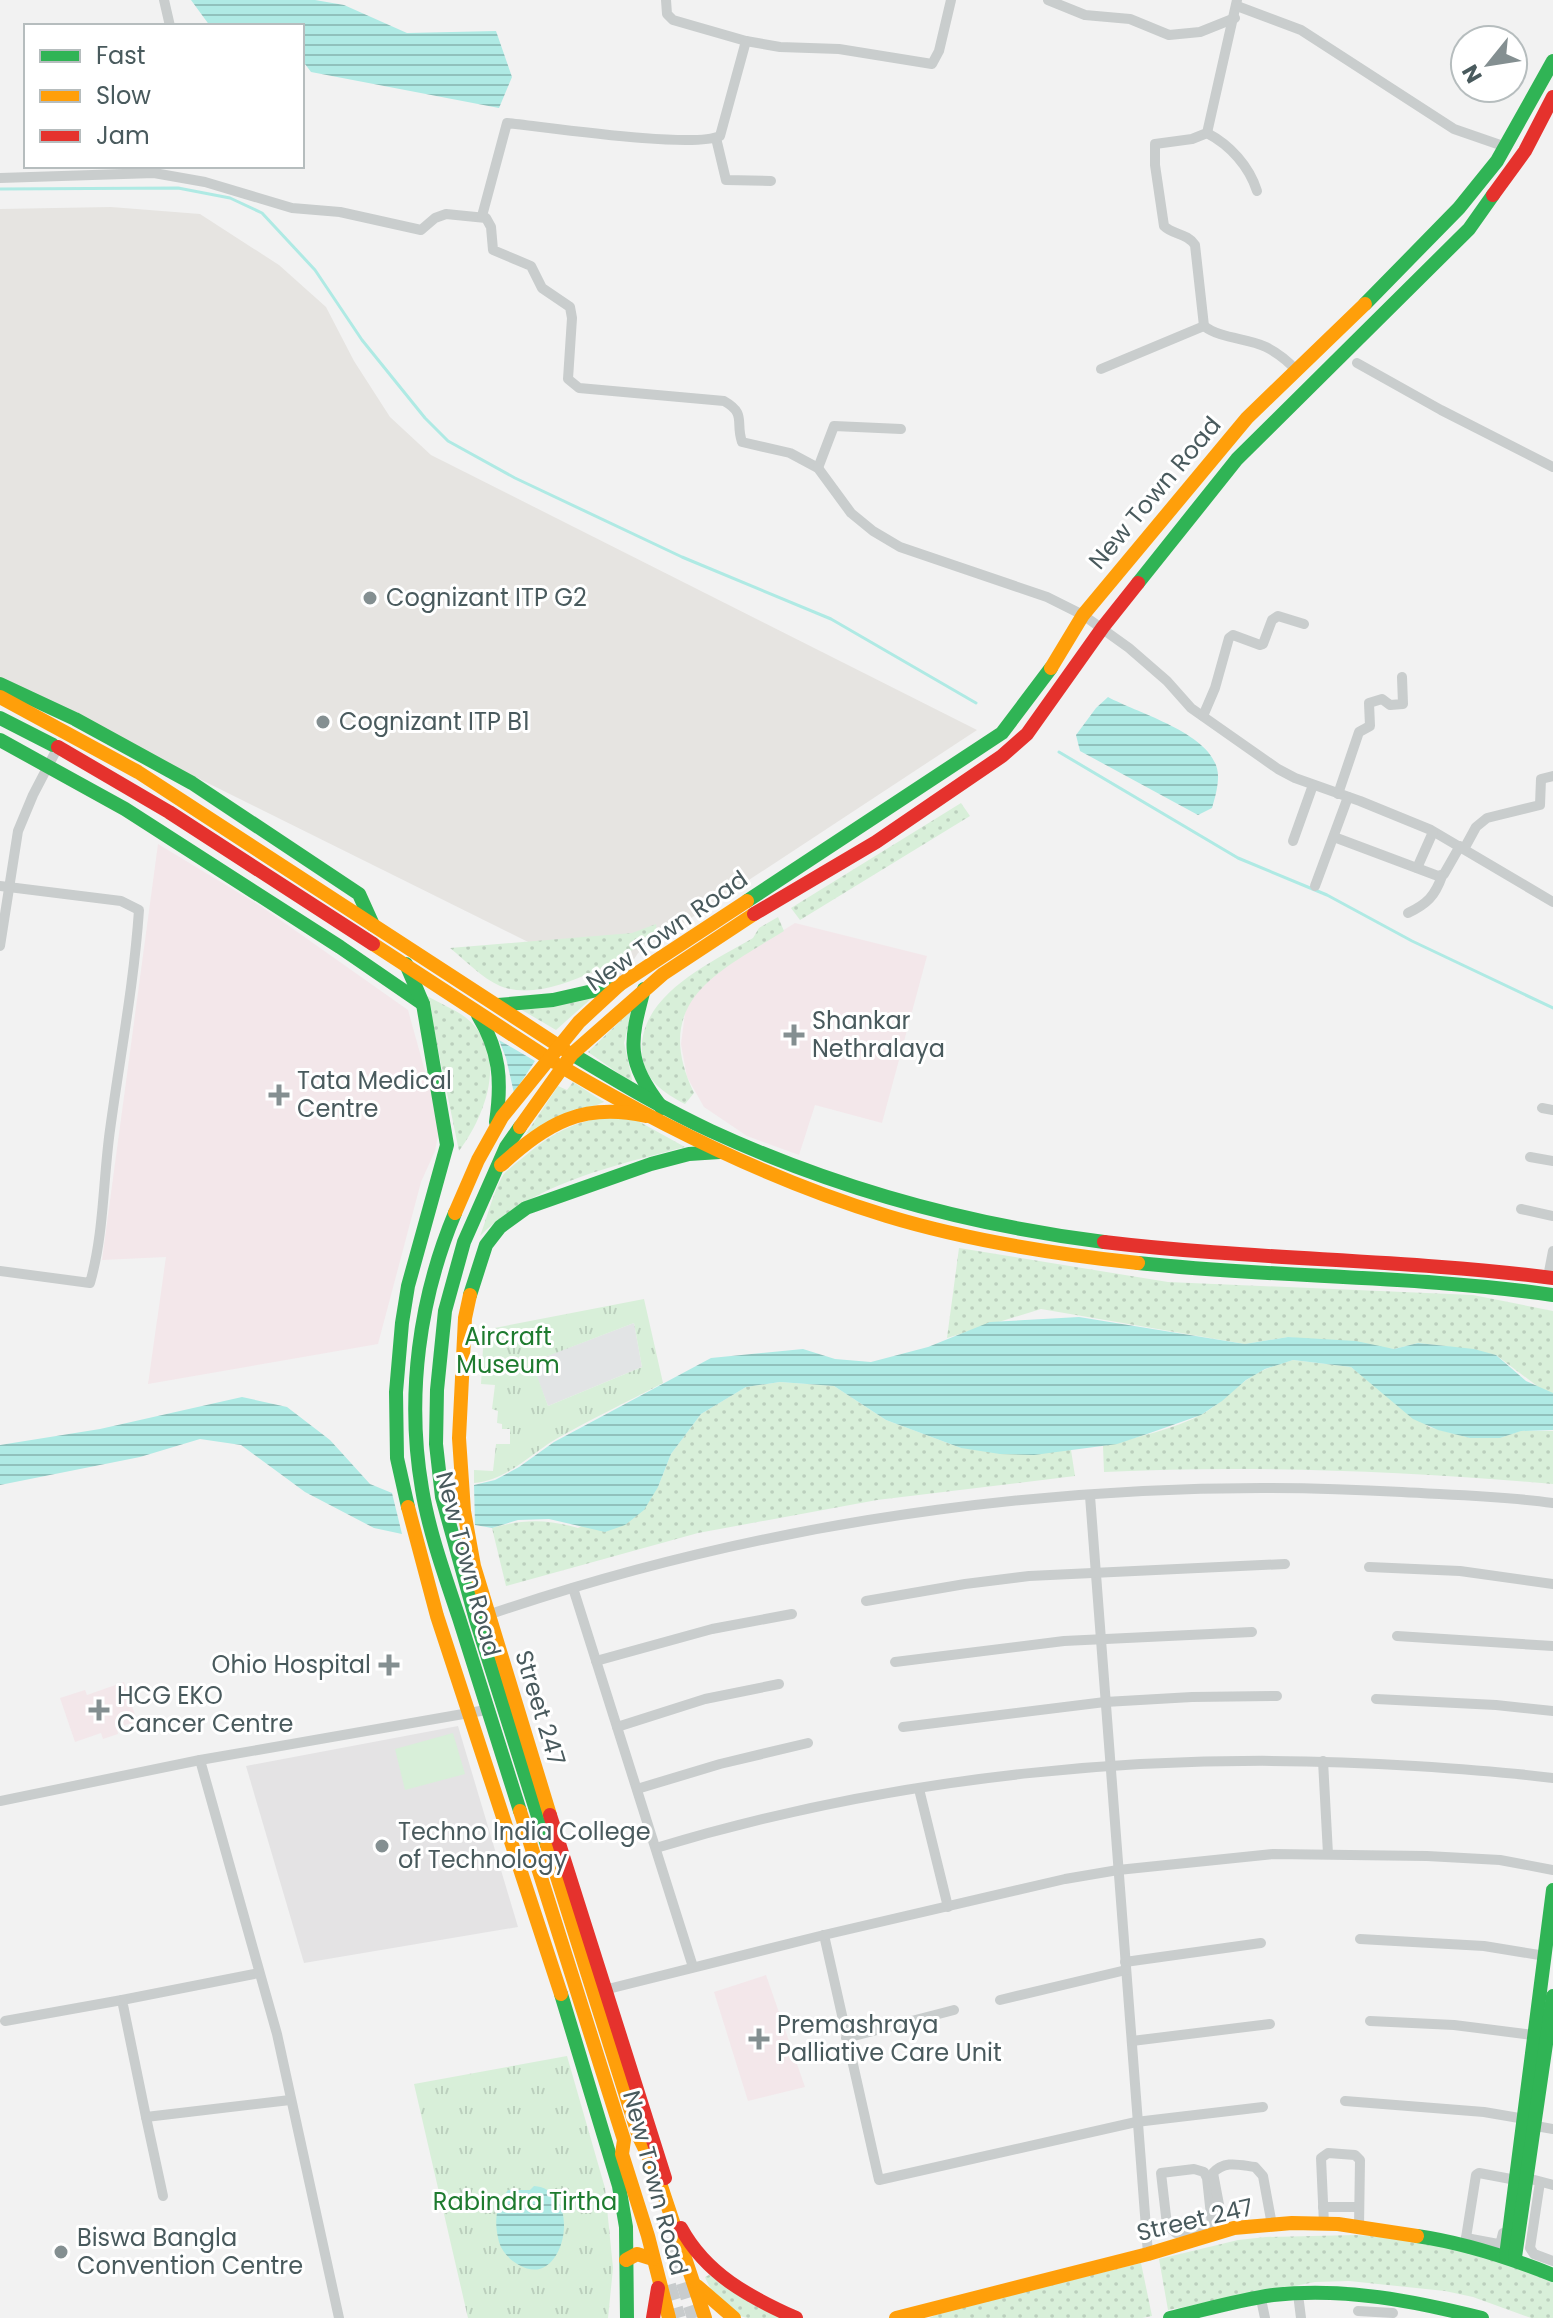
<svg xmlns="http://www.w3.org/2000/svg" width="1553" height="2318" viewBox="0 0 1553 2318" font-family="Poppins,sans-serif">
  <defs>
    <pattern id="grass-dots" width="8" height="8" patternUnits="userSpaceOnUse" patternTransform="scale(2)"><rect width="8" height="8" fill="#d8efd9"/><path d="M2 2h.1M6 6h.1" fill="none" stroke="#bbcfbd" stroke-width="1.8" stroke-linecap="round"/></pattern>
    <pattern id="park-tufts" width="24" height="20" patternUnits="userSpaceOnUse" patternTransform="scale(2)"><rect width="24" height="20" fill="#d8efd9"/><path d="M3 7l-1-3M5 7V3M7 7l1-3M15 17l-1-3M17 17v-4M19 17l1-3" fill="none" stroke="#bbcfbd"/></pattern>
    <pattern id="water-rules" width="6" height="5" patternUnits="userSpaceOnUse" patternTransform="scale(2)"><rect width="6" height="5" fill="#afeae4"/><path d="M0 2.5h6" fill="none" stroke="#90c1bc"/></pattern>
  </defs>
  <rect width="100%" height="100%" fill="#f2f2f2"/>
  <polygon fill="#e6e4e1" points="111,207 200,214 279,265 326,307 354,361 390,417 431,455 977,730 638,953 617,986 0,680 0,209"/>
  <polygon fill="#e4e3e4" points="458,1726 518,1927 304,1963 246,1766"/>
  <g fill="#f3e7ea">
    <polygon points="158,844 262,907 408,1010 440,1125 435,1151 421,1182 378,1344 148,1384 166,1257 102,1260"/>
    <polygon points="795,923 927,956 882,1123 815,1105 799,1155 747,1136 704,1107 687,1077 681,1044 685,1013 690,1000 702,985 721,969"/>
    <polygon points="124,1682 137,1721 117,1728 118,1734 103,1739 101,1733 75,1742 60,1698 85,1690 87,1695"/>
    <polygon points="766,1975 805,2087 748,2101 714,1992"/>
  </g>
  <polygon fill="#e2e4e5" points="634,1323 642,1367 548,1406 531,1362"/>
  <g fill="url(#grass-dots)">
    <polygon points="961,803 970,816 800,920 791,908"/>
    <path d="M778,917L784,931C718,972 650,1001 694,1093L685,1104C664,1093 644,1080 642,1054C637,996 710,963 753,938L759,928Z"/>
    <path d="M656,924L657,934C620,959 547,1005 500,986C482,978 465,960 450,948L632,933Z"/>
    <path d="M427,996C439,1003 454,1009 465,1017C510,1052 486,1115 459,1151Z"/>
    <polygon points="593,997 556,1030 515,1006"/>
    <polygon points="632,1010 624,1043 632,1079 631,1082 588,1052"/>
    <polygon points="573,1082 604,1102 526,1134 558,1086 567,1090"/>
    <path d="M620,1116L638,1121L685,1147C616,1165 531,1184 480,1236C487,1218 493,1193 502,1177C507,1169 518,1162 525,1156C554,1131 581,1118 620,1116Z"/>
    <polygon points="959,1248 1168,1282 1473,1295 1553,1311 1553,1398 1496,1355 1445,1346 1418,1343 1394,1349 1288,1337 1245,1344 1041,1309 947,1338"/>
    <path d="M1293,1360L1351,1367L1429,1427L1470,1438H1500L1520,1431H1553V1484C1403,1471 1254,1465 1104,1472L1103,1446C1136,1437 1174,1430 1204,1413C1220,1404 1232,1390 1248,1379C1261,1369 1277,1365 1293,1360Z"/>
    <path d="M780,1382L834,1386L886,1420L961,1448L1071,1450L1075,1476L877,1500L698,1533L506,1586L492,1528C523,1519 547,1519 578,1528L658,1487L671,1454L701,1414L746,1387Z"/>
    <polygon points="1356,2235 1467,2244 1553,2273 1553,2318 1531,2318 1473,2297 1445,2291 1349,2281 1315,2282 1168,2310 1159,2259 1238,2240 1266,2237"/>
    <polygon points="1141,2263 1152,2316 1142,2318 929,2318 945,2311"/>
    <path d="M709,2275L782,2318C771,2318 759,2318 748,2318C731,2316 710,2292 705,2277Z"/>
  </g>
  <g fill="url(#park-tufts)" fill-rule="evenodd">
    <path d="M644,1299L663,1383C627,1402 591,1419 556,1439C529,1455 507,1480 474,1483V1470L493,1471L496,1444H510V1429H502V1424L497,1423L498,1411L492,1409L495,1385L481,1384L484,1330ZM634,1323L642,1367L548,1406L532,1362Z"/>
    <polygon points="567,2056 605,2188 613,2268 608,2318 468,2318 414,2084"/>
  </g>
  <polygon fill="#d8efd9" points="453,1733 465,1774 405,1790 395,1749"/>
  <g fill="url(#water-rules)">
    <polygon points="191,0 315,0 344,5 407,33 496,31 512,77 499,108 311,72 302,60 302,26 210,26"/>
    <path d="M1108,697C1139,714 1219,735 1218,777C1218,787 1215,798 1212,808L1198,815L1080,751L1076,735L1096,708Z"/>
    <polygon points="499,1040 535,1061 514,1093 506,1058"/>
    <polygon points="1079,1317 1245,1344 1288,1337 1356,1341 1394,1349 1418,1343 1474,1349 1496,1355 1526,1381 1553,1393 1553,1430 1521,1431 1500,1438 1470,1438 1438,1430 1413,1419 1351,1367 1293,1360 1265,1369 1246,1380 1222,1401 1201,1415 1147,1434 1117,1444 1034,1455 1000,1454 961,1448 886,1420 834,1386 780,1382 746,1387 701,1414 671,1454 658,1487 644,1510 625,1525 605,1532 549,1519 518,1520 492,1528 475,1525 474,1485 495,1480 519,1467 554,1442 711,1358 803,1349 835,1359 871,1362 928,1347 990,1322"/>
    <polygon points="242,1397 287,1407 330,1440 370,1484 392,1493 402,1534 374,1528 305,1492 241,1445 200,1439 140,1457 0,1485 0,1445 100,1429"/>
    <path d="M534,2186C585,2190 565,2292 519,2265C510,2260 502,2252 499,2242C494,2222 495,2207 508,2190H530Z"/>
  </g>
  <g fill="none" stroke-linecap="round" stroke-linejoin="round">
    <g stroke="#afeae4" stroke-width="3">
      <polyline points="0,189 178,188 230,198 262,213 315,270 362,340 425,418 448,441 515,478 682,557 831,619 976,703"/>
      <polyline points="1059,752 1238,858 1327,895 1412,941 1553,1008"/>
    </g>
    <g stroke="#c8cccd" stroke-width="16" stroke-dasharray="16 8" stroke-linecap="butt">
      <polyline points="662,2214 695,2318"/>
      <polyline points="668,2285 678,2318"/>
    </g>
    <g stroke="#c9cdcd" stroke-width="10">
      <polyline points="164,0 170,26"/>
      <polyline points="666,0 667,14 673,20 746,41 780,47 839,49 932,64 939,51 951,0"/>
      <polyline points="1048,0 1085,15 1130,19 1169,35 1200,32 1235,18"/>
      <path d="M1237,0L1207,133L1192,139L1155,144V165L1164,226C1173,235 1187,233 1195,245L1204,326C1221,339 1247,338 1266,347C1278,353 1288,361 1297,371"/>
      <polyline points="1237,6 1301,30 1454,129 1506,147"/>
      <path d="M1207,133C1230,145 1249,166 1257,191"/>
      <polyline points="716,138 726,180 771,181"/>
      <path d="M0,178L154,173L205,182L292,208L340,212L421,230L435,218L446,214L486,218L491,227L493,250L531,266L542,288L570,307L572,318L568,379L579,388L724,401C747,414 735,422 742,442L790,453L818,468L851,513L873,531L900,547L1047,597L1083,615L1129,648L1167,681L1191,708L1278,769L1295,778L1360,801L1431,830L1553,902"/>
      <path d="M482,216L507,123C546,127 692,149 720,136L746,41"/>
      <polyline points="1357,363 1441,410 1553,467"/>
      <polyline points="1101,369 1204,326"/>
      <polyline points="818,468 834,426 901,429"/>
      <polyline points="1203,716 1215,688 1229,638 1233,635 1260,645 1263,644 1272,620 1278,616 1304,624"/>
      <polyline points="1338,794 1359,732 1370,726 1369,703 1382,699 1390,705 1403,704 1402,677"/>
      <polyline points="1334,837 1438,876 1444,874 1460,846"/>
      <polyline points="1293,841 1313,785"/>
      <polyline points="1464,849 1476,827 1487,818 1540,805 1541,779 1553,776"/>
      <polyline points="1417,868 1433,832"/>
      <path d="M0,886L121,901L139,910C134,984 120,1056 110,1130C103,1180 104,1234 90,1283L0,1271"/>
      <polyline points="1315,886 1348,797"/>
      <path d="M1408,913C1427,904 1435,896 1442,876"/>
      <polyline points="0,946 18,831 33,795 58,747"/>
      <polyline points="1542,1108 1553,1110"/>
      <polyline points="1530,1157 1553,1161"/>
      <polyline points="1521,1209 1553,1216"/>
      <polyline points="1548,1277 1553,1251"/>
      <polyline points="1090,1496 1148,2254"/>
      <polyline points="1369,1567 1460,1571 1553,1584"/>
      <polyline points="573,1588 693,1967"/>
      <polyline points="866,1601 965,1584 1029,1576 1285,1564"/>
      <path d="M485,1616C775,1516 1096,1474 1402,1492C1453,1495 1503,1496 1553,1503"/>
      <polyline points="1397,1636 1553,1646"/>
      <polyline points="596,1661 712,1629 792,1614"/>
      <polyline points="895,1662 1064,1641 1252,1632"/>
      <polyline points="1376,1699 1496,1705 1553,1711"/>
      <polyline points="617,1727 705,1699 779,1684"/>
      <polyline points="903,1727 1105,1702 1192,1697 1277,1696"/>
      <polyline points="200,1760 277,2034 339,2318"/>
      <polyline points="1323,1761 1328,1854"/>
      <polyline points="637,1789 720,1764 808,1743"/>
      <polyline points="919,1789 948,1907"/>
      <polyline points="0,1801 200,1760 486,1710"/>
      <path d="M656,1848C900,1774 1161,1749 1415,1766C1461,1769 1507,1772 1553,1778"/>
      <polyline points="824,1935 879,2180 1136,2122 1263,2107"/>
      <polyline points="1360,1939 1484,1946 1545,1956"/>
      <polyline points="1125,1962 1261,1943"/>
      <polyline points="259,1973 122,2000 146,2117 290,2100"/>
      <polyline points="600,1991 824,1935 1065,1879 1118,1870 1273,1854 1427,1856 1500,1860 1553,1870"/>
      <polyline points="1000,2000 1126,1970"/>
      <polyline points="5,2021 122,2000"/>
      <polyline points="1370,2021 1454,2025 1533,2035"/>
      <polyline points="846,2038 954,2010"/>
      <polyline points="1132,2041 1270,2024"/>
      <polyline points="1345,2101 1484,2112 1525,2119"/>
      <polyline points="146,2117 163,2196"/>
      <polyline points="1536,2126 1553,2129"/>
      <polyline points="1527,2178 1553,2185"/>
      <polyline points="1540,2182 1530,2248 1534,2254 1553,2261"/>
      <polyline points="1323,2207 1359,2207"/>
      <polyline points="1324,2224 1321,2158 1328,2153 1355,2155 1360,2160 1359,2227"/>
      <polyline points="1212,2227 1176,2233 1167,2225 1161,2173 1194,2169 1204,2172 1207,2178 1213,2234"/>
      <path d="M1224,2231L1213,2173C1225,2160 1239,2165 1255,2167L1263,2176L1272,2225"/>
      <polyline points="1466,2238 1498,2244 1501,2241 1503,2233"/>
      <polyline points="1465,2244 1476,2175 1479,2173 1516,2180"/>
      <polyline points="1298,2294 1301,2318"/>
      <polyline points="1261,2299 1265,2318"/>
      <polyline points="1358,2311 1393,2313"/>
    </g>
    <g stroke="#30b455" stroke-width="14">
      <polyline points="1365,304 1459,208 1497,161 1553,61"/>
      <polyline points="1138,583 1237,459 1469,229 1493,195"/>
      <polyline points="0,684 75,719 192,783 359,894 373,925"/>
      <polyline points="0,718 53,745"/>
      <polyline points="0,740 125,809 340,947 423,1004"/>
      <polyline points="747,901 1002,733 1051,668"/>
      <polyline points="406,964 423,1004 447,1145 408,1286 402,1323 396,1392 397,1458 408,1507"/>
      <path d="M644,989C629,1045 626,1060 662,1108"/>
      <polyline points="498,1005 553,1000 619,985"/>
      <path d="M478,1015C500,1051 502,1081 496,1122"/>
      <path d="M572,1054C617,1081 663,1109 711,1131C835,1188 969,1225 1104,1242"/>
      <polyline points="520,1127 506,1147 464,1242 445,1311 437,1390 436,1444 442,1497 476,1620 547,1845"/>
      <path d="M455,1213C419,1299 406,1396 422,1489C429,1532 445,1576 459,1618C479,1682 499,1746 520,1811"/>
      <path d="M1138,1263C1276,1278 1415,1275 1553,1295"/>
      <polyline points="470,1295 486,1245 500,1227 526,1208 651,1164 689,1154 720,1152"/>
      <polyline points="561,1994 619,2186 626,2227 627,2318"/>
      <path d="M1417,2236C1465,2243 1508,2257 1553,2275"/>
      <polyline points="1506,2256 1553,1890"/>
      <polyline points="1515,2257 1553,1996"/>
      <path d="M1170,2318C1204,2310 1238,2300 1273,2295C1344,2287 1414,2301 1482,2318"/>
    </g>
    <g stroke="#ff9f0a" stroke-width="14">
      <polyline points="1051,668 1083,615 1247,418 1365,304"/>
      <polyline points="0,697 138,772 565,1050"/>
      <polyline points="373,944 554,1062"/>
      <path d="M562,1067C665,1128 772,1181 887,1216C969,1241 1054,1254 1138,1263"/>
      <polyline points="520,1127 572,1054 663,974 754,914"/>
      <path d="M501,1165C548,1123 582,1102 646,1116"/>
      <polyline points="455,1213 478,1160 502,1117 579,1022 619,985 747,901"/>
      <polyline points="470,1295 465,1318 459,1438 464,1511 474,1566 550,1815"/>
      <polyline points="408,1507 437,1616 561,1994"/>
      <polyline points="520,1811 624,2140 622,2154 648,2236 669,2318"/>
      <polyline points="547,1845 639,2137 657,2174 705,2318"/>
      <polyline points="626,2260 637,2254 653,2259"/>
      <polyline points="697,2286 734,2318"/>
      <polyline points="896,2318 1148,2254 1234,2228 1292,2223 1338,2224 1417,2236"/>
    </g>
    <g stroke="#e5322d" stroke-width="14">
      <polyline points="1493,195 1525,151 1553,97"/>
      <polyline points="58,747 169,812 373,944"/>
      <polyline points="754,914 876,842 1002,756 1027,734 1103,627 1138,583"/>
      <path d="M1104,1242C1253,1260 1404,1259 1553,1278"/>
      <polyline points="550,1815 665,2178"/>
      <path d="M681,2228C706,2274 749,2297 796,2318"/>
      <polyline points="653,2318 658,2288"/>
    </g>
  </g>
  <g fill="#848f91" stroke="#fff" stroke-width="3">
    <circle cx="370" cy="598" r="8"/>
    <circle cx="323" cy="722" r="8"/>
    <path d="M790 1023h8v8h8v8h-8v8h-8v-8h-8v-8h8z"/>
    <path d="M275 1083h8v8h8v8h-8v8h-8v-8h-8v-8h8z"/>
    <path d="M385 1653h8v8h8v8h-8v8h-8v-8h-8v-8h8z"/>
    <path d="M95 1698h8v8h8v8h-8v8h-8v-8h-8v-8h8z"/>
    <circle cx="382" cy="1846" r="8"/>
    <path d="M755 2027h8v8h8v8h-8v8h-8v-8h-8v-8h8z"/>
    <circle cx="61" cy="2252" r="8"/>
  </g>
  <g text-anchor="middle" stroke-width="6" stroke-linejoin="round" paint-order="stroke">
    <g font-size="24" fill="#495a5d" stroke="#fff">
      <text transform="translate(1155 493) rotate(-50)" y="8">New Town Road</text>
      <text transform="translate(667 931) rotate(-35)" y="8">New Town Road</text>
      <text transform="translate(468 1564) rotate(75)" y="8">New Town Road</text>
      <text transform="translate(540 1708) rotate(73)" y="8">Street 247</text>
      <text transform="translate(655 2183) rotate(75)" y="8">New Town Road</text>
      <text transform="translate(1195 2220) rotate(-13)" y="8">Street 247</text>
    </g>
    <g font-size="24" fill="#495a5d" stroke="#fff" text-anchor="start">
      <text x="386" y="606">Cognizant ITP G2</text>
      <text x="339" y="730">Cognizant ITP B1</text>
      <text x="812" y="1029">Shankar<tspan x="812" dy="28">Nethralaya</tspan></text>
      <text x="297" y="1089">Tata Medical<tspan x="297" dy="28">Centre</tspan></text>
      <text x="371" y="1673" text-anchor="end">Ohio Hospital</text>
      <text x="117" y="1704">HCG EKO<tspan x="117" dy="28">Cancer Centre</tspan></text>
      <text x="398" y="1840">Techno India College<tspan x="398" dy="28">of Technology</tspan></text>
      <text x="777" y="2033">Premashraya<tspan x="777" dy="28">Palliative Care Unit</tspan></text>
      <text x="77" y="2246">Biswa Bangla<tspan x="77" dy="28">Convention Centre</tspan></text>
    </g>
    <g font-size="24" fill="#1e7b2f" stroke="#fff">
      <text x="508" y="1345">Aircraft<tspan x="508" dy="28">Museum</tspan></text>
      <text x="525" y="2210">Rabindra Tirtha</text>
    </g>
  </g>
  <rect x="24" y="24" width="280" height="144" fill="#ffffff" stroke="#b6bdbe" stroke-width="2"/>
  <rect x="40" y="50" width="40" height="12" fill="#30b455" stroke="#b6bdbe" stroke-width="2"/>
  <text x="96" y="64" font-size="24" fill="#495a5d">Fast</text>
  <rect x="40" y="90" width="40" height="12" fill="#ff9f0a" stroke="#b6bdbe" stroke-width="2"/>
  <text x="96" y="104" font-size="24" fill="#495a5d">Slow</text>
  <rect x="40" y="130" width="40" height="12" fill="#e5322d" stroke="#b6bdbe" stroke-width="2"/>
  <text x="96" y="144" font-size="24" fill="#495a5d">Jam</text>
  <g transform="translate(1489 64) rotate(240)"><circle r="38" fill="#ffffff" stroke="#b6bdbe" stroke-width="2"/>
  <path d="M0-6L14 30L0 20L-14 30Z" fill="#848f91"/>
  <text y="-12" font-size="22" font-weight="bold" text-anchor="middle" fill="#495a5d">N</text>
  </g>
</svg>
